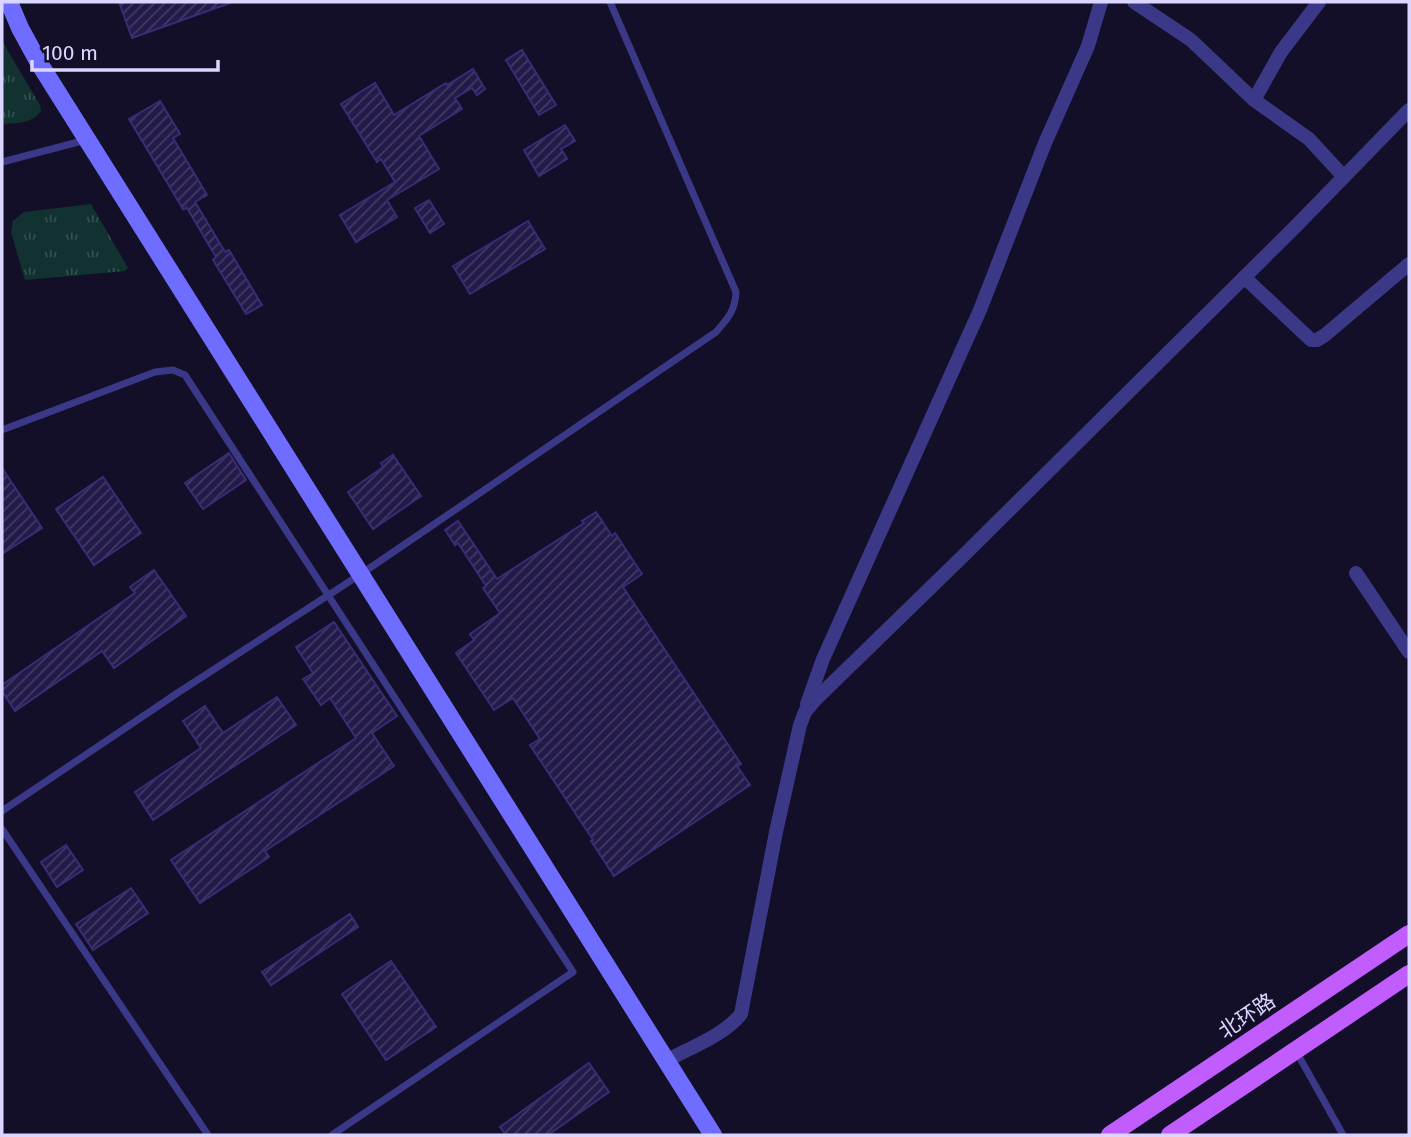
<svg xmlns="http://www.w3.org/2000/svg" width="1411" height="1137" viewBox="0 0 1411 1137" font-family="'Fira Sans','Noto Sans SC',sans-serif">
  <defs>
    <pattern id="grass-tufts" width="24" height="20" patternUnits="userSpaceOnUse" patternTransform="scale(1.75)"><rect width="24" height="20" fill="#123231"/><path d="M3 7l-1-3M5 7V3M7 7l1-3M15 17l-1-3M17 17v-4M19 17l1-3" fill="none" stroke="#344f50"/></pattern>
    <pattern id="building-hatch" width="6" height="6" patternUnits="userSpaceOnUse" patternTransform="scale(1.75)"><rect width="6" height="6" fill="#231a49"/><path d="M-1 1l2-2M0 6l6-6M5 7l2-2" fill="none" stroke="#423b64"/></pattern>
  </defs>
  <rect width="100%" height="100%" fill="#130f28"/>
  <g fill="url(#grass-tufts)">
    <path d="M2,41L40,105L41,111C32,124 16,123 2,124Z"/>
    <polygon points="91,204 128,268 125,271 25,280 11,232 13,221 24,212"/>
  </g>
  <g fill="url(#building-hatch)" stroke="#3a2b76" stroke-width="2">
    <polygon points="119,2 230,2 230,3 132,38"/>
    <polygon points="522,50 556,105 539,115 506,60"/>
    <polygon points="473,69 485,89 477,95 472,88 455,98 462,109 419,136 439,169 387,200 397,217 356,242 340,215 395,182 381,159 377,162 341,104 375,83 394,115 446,83 447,85"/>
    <polygon points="160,101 180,134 173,138 207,195 195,202 225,252 229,250 262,305 246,314 213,260 216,257 187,208 183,209 129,119"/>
    <polygon points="565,125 575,141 561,149 567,159 539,176 524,150"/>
    <polygon points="429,200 444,224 430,233 415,208"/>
    <polygon points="528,221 545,249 470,294 453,266"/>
    <polygon points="229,453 246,480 203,509 185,483"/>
    <polygon points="393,455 421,496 373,529 348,492 383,467 381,463"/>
    <polygon points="2,468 42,528 2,554"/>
    <polygon points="103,477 141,533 94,565 56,509"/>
    <polygon points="596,512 612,536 615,533 642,574 623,587 741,764 737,766 750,785 614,876 591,841 593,840 530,745 540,739 513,698 494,710 456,653 474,640 470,634 500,613 483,588 486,586 458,543 455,545 445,530 458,521 497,579 584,523 582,521"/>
    <polygon points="154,570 186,616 114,668 102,651 15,711 2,691 2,685 135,593 130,587"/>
    <polygon points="334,622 397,716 372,733 394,766 265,851 269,857 200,903 171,860 356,738 330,698 321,705 303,679 313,673 296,647"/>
    <polygon points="277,697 296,725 153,820 135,792 201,748 183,721 205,706 223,733"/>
    <polygon points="66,845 83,870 57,887 41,862"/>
    <polygon points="131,888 148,913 93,950 76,924"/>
    <polygon points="350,914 358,927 271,985 262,972"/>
    <polygon points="391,961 436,1027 386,1060 342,994"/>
    <polygon points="589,1063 609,1092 548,1135 506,1135 500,1127"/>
  </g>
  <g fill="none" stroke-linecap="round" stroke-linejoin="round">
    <g stroke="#3b3888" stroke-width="7">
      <polyline points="2,162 86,140"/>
      <polyline points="2,430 155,372 173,370 185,375 573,972 332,1135"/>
      <path d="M2,811L179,692L361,574L716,332C728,318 735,311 736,292L610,2"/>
      <polyline points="2,829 208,1135"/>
      <polyline points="1296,1051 1343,1135"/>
    </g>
    <g stroke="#3b3888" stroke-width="14">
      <polyline points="1134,2 1191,40 1254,100 1309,139 1344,177"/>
      <polyline points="1254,100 1281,52 1319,2"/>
      <polyline points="1244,277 1311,340 1317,340 1325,335 1409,264"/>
      <polyline points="1356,573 1409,652"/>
      <polyline points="807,704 823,659 980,310 1045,143 1088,46 1101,2"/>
      <path d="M666,1061C689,1048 725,1035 741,1014L776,832L800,725L805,712L815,700L961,558L1297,225L1409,110"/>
    </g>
    <polyline stroke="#6f6dff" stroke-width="18" points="9,2 20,28 39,63 713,1135"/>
    <g stroke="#c15dff" stroke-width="18">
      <polyline points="1110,1135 1409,934"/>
      <polyline points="1170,1135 1409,974"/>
    </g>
  </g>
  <g text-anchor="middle" stroke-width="7" stroke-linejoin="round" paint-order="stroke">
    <g font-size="21" fill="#dad6ff" stroke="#130f28">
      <text transform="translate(1247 1016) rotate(-34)" y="7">北环路</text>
    </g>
  </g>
  <rect width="1411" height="1137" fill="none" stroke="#dad6ff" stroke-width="7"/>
  <path d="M32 60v10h186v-10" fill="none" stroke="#dad6ff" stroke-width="3.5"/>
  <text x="42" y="60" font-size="21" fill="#dad6ff" stroke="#130f28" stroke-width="5" paint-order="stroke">100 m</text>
</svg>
